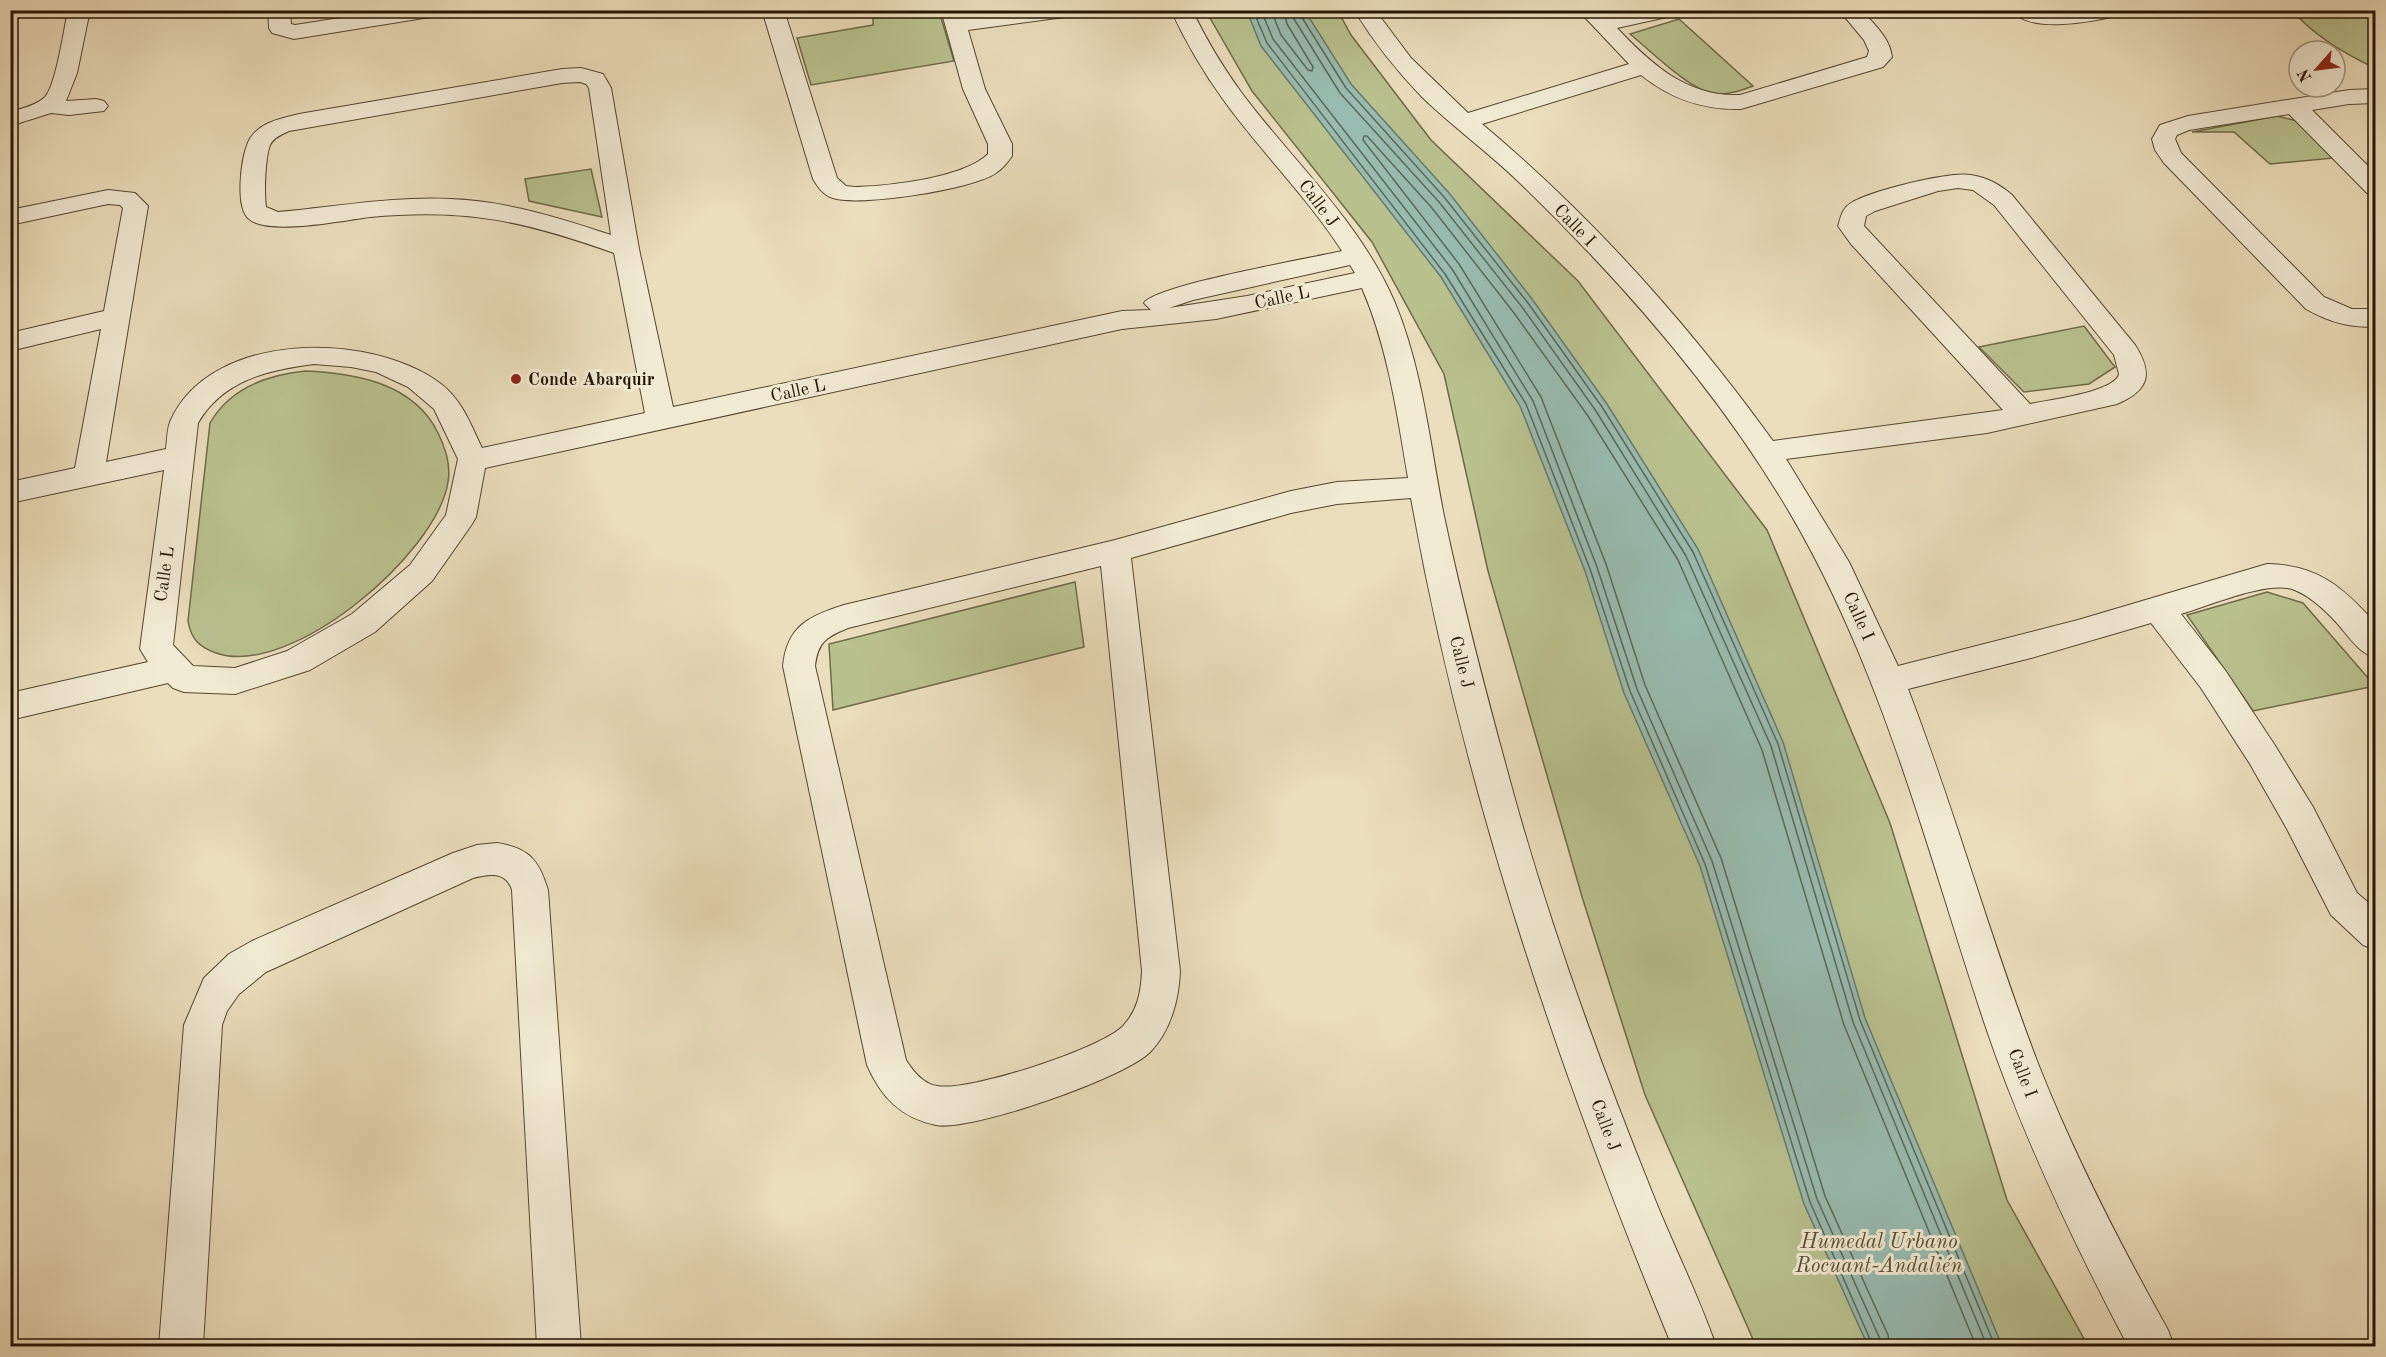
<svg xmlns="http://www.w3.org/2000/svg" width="2386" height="1357" viewBox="0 0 2386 1357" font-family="'Old Standard TT',serif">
  <rect width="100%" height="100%" fill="#ebdebc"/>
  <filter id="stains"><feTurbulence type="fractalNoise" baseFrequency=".00333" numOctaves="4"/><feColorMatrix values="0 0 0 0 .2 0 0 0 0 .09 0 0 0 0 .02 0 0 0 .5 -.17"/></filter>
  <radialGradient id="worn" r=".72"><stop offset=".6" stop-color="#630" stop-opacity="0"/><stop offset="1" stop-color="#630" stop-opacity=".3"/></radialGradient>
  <g fill="#b9c18f" stroke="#6e6a48" stroke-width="1.5">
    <polygon points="916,11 939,11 954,61 811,85 797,38 873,25 873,18"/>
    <polygon points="1206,11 1338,11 1351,35 1431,140 1578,281 1767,530 1890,823 2007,1200 2088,1346 1756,1346 1645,1095 1583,900 1488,571 1444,374 1372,242 1252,91"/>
    <path d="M2293,11H2375V68C2345,54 2314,36 2293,11Z"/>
    <path d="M1679,19L1753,86C1742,90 1729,95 1716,94C1690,91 1651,51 1630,34Z"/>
    <polygon points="2277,116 2297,121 2334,158 2270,164 2234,132 2192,132"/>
    <polygon points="591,169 602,217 529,201 525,179"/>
    <polygon points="2084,326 2115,367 2089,384 2024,392 1979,347"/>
    <path d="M305,371C355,373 414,383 438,433C445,447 451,466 448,482C437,554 290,679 216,653C199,647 191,639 188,621L210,423C230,388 266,375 305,371Z"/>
    <polygon points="1075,582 1084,647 833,710 829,644"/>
    <polygon points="2267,592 2303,603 2375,686 2253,711 2187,615"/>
  </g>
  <polygon fill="#98bcb1" stroke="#6a796a" stroke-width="1.5" points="1247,11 1305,11 1351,84 1449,193 1532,299 1607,404 1698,549 1783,742 1865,1018 2002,1346 1868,1346 1804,1204 1700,866 1624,693 1585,571 1520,406 1441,277 1261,46"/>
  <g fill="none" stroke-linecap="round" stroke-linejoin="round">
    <g stroke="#5e6858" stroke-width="1.5">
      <polyline points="1253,10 1267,43 1445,274 1526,404 1590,569 1630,691 1705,864 1810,1202 1873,1346"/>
      <polyline points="1261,10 1273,39 1452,269 1533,401 1597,567 1637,689 1712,861 1817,1199 1880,1339 1881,1346"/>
      <polyline points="1271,10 1281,35 1308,70 1312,71 1313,67 1287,24 1284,10"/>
      <polyline points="1293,10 1294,19 1340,93 1439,202 1522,307 1596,411 1686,556 1771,746 1853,1022 1987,1346"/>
      <polyline points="1300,10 1301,16 1346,88 1444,197 1528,303 1602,407 1693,552 1778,744 1860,1020 1995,1346"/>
      <polyline points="1890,1346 1888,1335 1825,1196 1721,858 1645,685 1606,564 1541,397 1459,264 1363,140 1364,136 1367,136 1432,208 1514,313 1588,416 1678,560 1762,750 1844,1025 1976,1346"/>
    </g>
    <g stroke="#56462f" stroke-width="2">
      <g id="minor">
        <path d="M68,10H90L77,73L66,101L96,99L104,101L108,106L104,111L69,115L51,113L10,126V112C21,109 37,105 45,97C56,85 64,29 68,10Z"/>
        <polygon points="268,10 290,10 291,24 295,25 391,10 446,10 444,15 436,16 294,39 272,33 269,28"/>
        <path d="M762,10H784L837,178L846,186L855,187C889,186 964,178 988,154V144L963,89L941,10H963L965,17L1018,10H1082L1080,15L1072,16L968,30L985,89L1012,144V156C1008,162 1002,169 996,173C974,189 859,207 833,198C823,195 818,187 813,179Z"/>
        <path d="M1171,10H1192C1206,39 1222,66 1241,92C1293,162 1360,221 1395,303C1423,371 1430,445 1444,516C1464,611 1489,705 1515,799C1552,932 1600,1063 1652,1192C1672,1243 1698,1294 1716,1346H1672C1559,1072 1463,791 1411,498L1337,504L1291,513L1131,558L1180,971C1179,999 1171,1030 1151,1051C1128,1077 970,1132 936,1125C901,1118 881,1097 867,1065L783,666C787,626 809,616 844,605L1115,540L1291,491L1337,482L1408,478C1397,413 1388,348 1362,288L1216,319L1122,329L485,468L476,517L472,524L432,581L375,632L310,670L235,694L184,692L173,688L168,683L10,720V693L148,662L140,649L164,470L10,503V482L75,468L101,329L10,351V333L104,311L123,208L120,205L108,204L10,225V210L108,190L135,193L148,206L106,462L166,449C167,440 167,430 170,422C209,330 372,331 441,384C462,400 471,425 482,448L645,413L614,253C524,221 466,208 370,217C344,220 269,236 249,219C235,208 241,161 247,145C255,123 279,119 299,114L562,69L581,68L603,74L611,88L639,249L673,407L1122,311L1151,310L1144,303C1156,285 1312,258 1342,251C1308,198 1262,153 1225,102C1204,73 1186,43 1171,10ZM580,82L586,84L589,88L611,235C560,218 506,201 451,199C393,196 335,207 278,212L266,207C264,192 265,159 270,145C273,138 282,134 289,131L562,83ZM1350,265L1355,273L1247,296L1169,308L1193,300ZM314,364L351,367L376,372L408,387L434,409L458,459L446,515L410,565L352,614L287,651L235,668L193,666L173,645L198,423C223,380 268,370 314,364ZM1101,566L1142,971C1141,992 1138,1010 1123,1026C1101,1049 968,1092 937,1086C923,1084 913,1071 906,1060L815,666C818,642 826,637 848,628Z"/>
        <path d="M1354,10H1375L1411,58L1468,113L1629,64L1578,10H1600L1606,17L1637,10H1678L1676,15L1617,28C1651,64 1687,97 1740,95L1867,57L1869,51L1864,40L1839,10H1861C1874,24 1890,38 1892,57L1883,67L1741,109C1703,110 1671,99 1641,75L1482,124C1592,216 1689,325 1773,441L2003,410L1851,244L1838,226C1841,217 1842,208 1851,203C1870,191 1950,171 1971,175C1988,178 1999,184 2012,195L2135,345C2153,373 2150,390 2117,404L1987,433L1786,459L1849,562L1898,666L2078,620L2267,564C2318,565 2343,587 2376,624V658C2358,653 2348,635 2336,622C2324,609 2309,595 2292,589C2266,581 2208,606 2181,614L2225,670L2274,744L2313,807L2357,893L2376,909V950L2363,945L2331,915L2287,829L2250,764L2201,688L2151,623L2031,658L1908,689C1956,813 1991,942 2039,1066C2075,1157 2120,1244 2168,1330L2174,1346H2128C2073,1242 2022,1135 1984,1022C1926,847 1882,668 1787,508C1716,389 1622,282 1523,186C1491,154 1454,128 1422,97C1396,70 1374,42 1354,10ZM1958,188L1973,190L1994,205L2114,355L2119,374C2115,392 2049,400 2030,404L1864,226L1866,216L1875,211L1938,191Z"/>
        <path d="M2012,10H2122L2120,15C2095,21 2029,35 2012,10Z"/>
        <path d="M2376,89V103L2349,104L2312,110L2376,174V195L2367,193L2289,114L2189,130L2177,135L2175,139L2181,153L2324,297L2352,309H2376V326C2351,329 2327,321 2306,309L2164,163L2155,150L2152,139L2160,125L2188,116L2349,90Z"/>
        <path d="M497,843C529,848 539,860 548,890L581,1346H537L512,890C506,871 489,874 473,878L266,972L239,994L227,1011L222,1025L203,1346H159L184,1025L204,978L229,954L252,941L453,853L477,845Z"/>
      </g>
    </g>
    <use href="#minor" fill="#f2ead3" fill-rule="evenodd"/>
  </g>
  <circle fill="#8f2418" stroke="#f2ead3" stroke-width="2" cx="516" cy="379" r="6"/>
  <g text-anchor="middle" stroke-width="6" stroke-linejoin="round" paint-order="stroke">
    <g font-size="18" fill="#241400" stroke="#f2ead3">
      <text transform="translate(1319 203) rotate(53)" y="6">Calle J</text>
      <text transform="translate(1575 225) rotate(46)" y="6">Calle I</text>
      <text transform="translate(1282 297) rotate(-12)" y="6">Calle L</text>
      <text transform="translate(798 390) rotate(-12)" y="6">Calle L</text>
      <text transform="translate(164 574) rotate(-82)" y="6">Calle L</text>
      <text transform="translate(1859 616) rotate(66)" y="6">Calle I</text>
      <text transform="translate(1462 662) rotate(76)" y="6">Calle J</text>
      <text transform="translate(2023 1073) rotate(69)" y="6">Calle I</text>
      <text transform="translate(1606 1125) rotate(69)" y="6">Calle J</text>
    </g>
    <g font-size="18" font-weight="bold" fill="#241400" stroke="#f2ead3" text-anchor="start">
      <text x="528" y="385">Conde Abarquir</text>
    </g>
    <g font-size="21" font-style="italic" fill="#585132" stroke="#f2ead3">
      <text x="1879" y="1248">Humedal Urbano<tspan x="1879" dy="24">Rocuant-Andalién</tspan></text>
    </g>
  </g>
  <rect width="2386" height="1357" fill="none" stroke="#ebdebc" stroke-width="36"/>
  <rect x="12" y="12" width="2362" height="1333" fill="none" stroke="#241400" stroke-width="3"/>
  <rect x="18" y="18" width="2350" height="1321" fill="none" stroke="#241400" stroke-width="1.5"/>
  <g transform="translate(2317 69) rotate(242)"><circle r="28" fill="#f2ead3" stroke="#a0947f" stroke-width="1.5"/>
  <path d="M0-4.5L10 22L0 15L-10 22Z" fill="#8f2418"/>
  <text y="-9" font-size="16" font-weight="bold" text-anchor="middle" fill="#241400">N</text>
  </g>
  <rect width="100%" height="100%" filter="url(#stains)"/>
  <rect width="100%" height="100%" fill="url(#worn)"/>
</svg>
